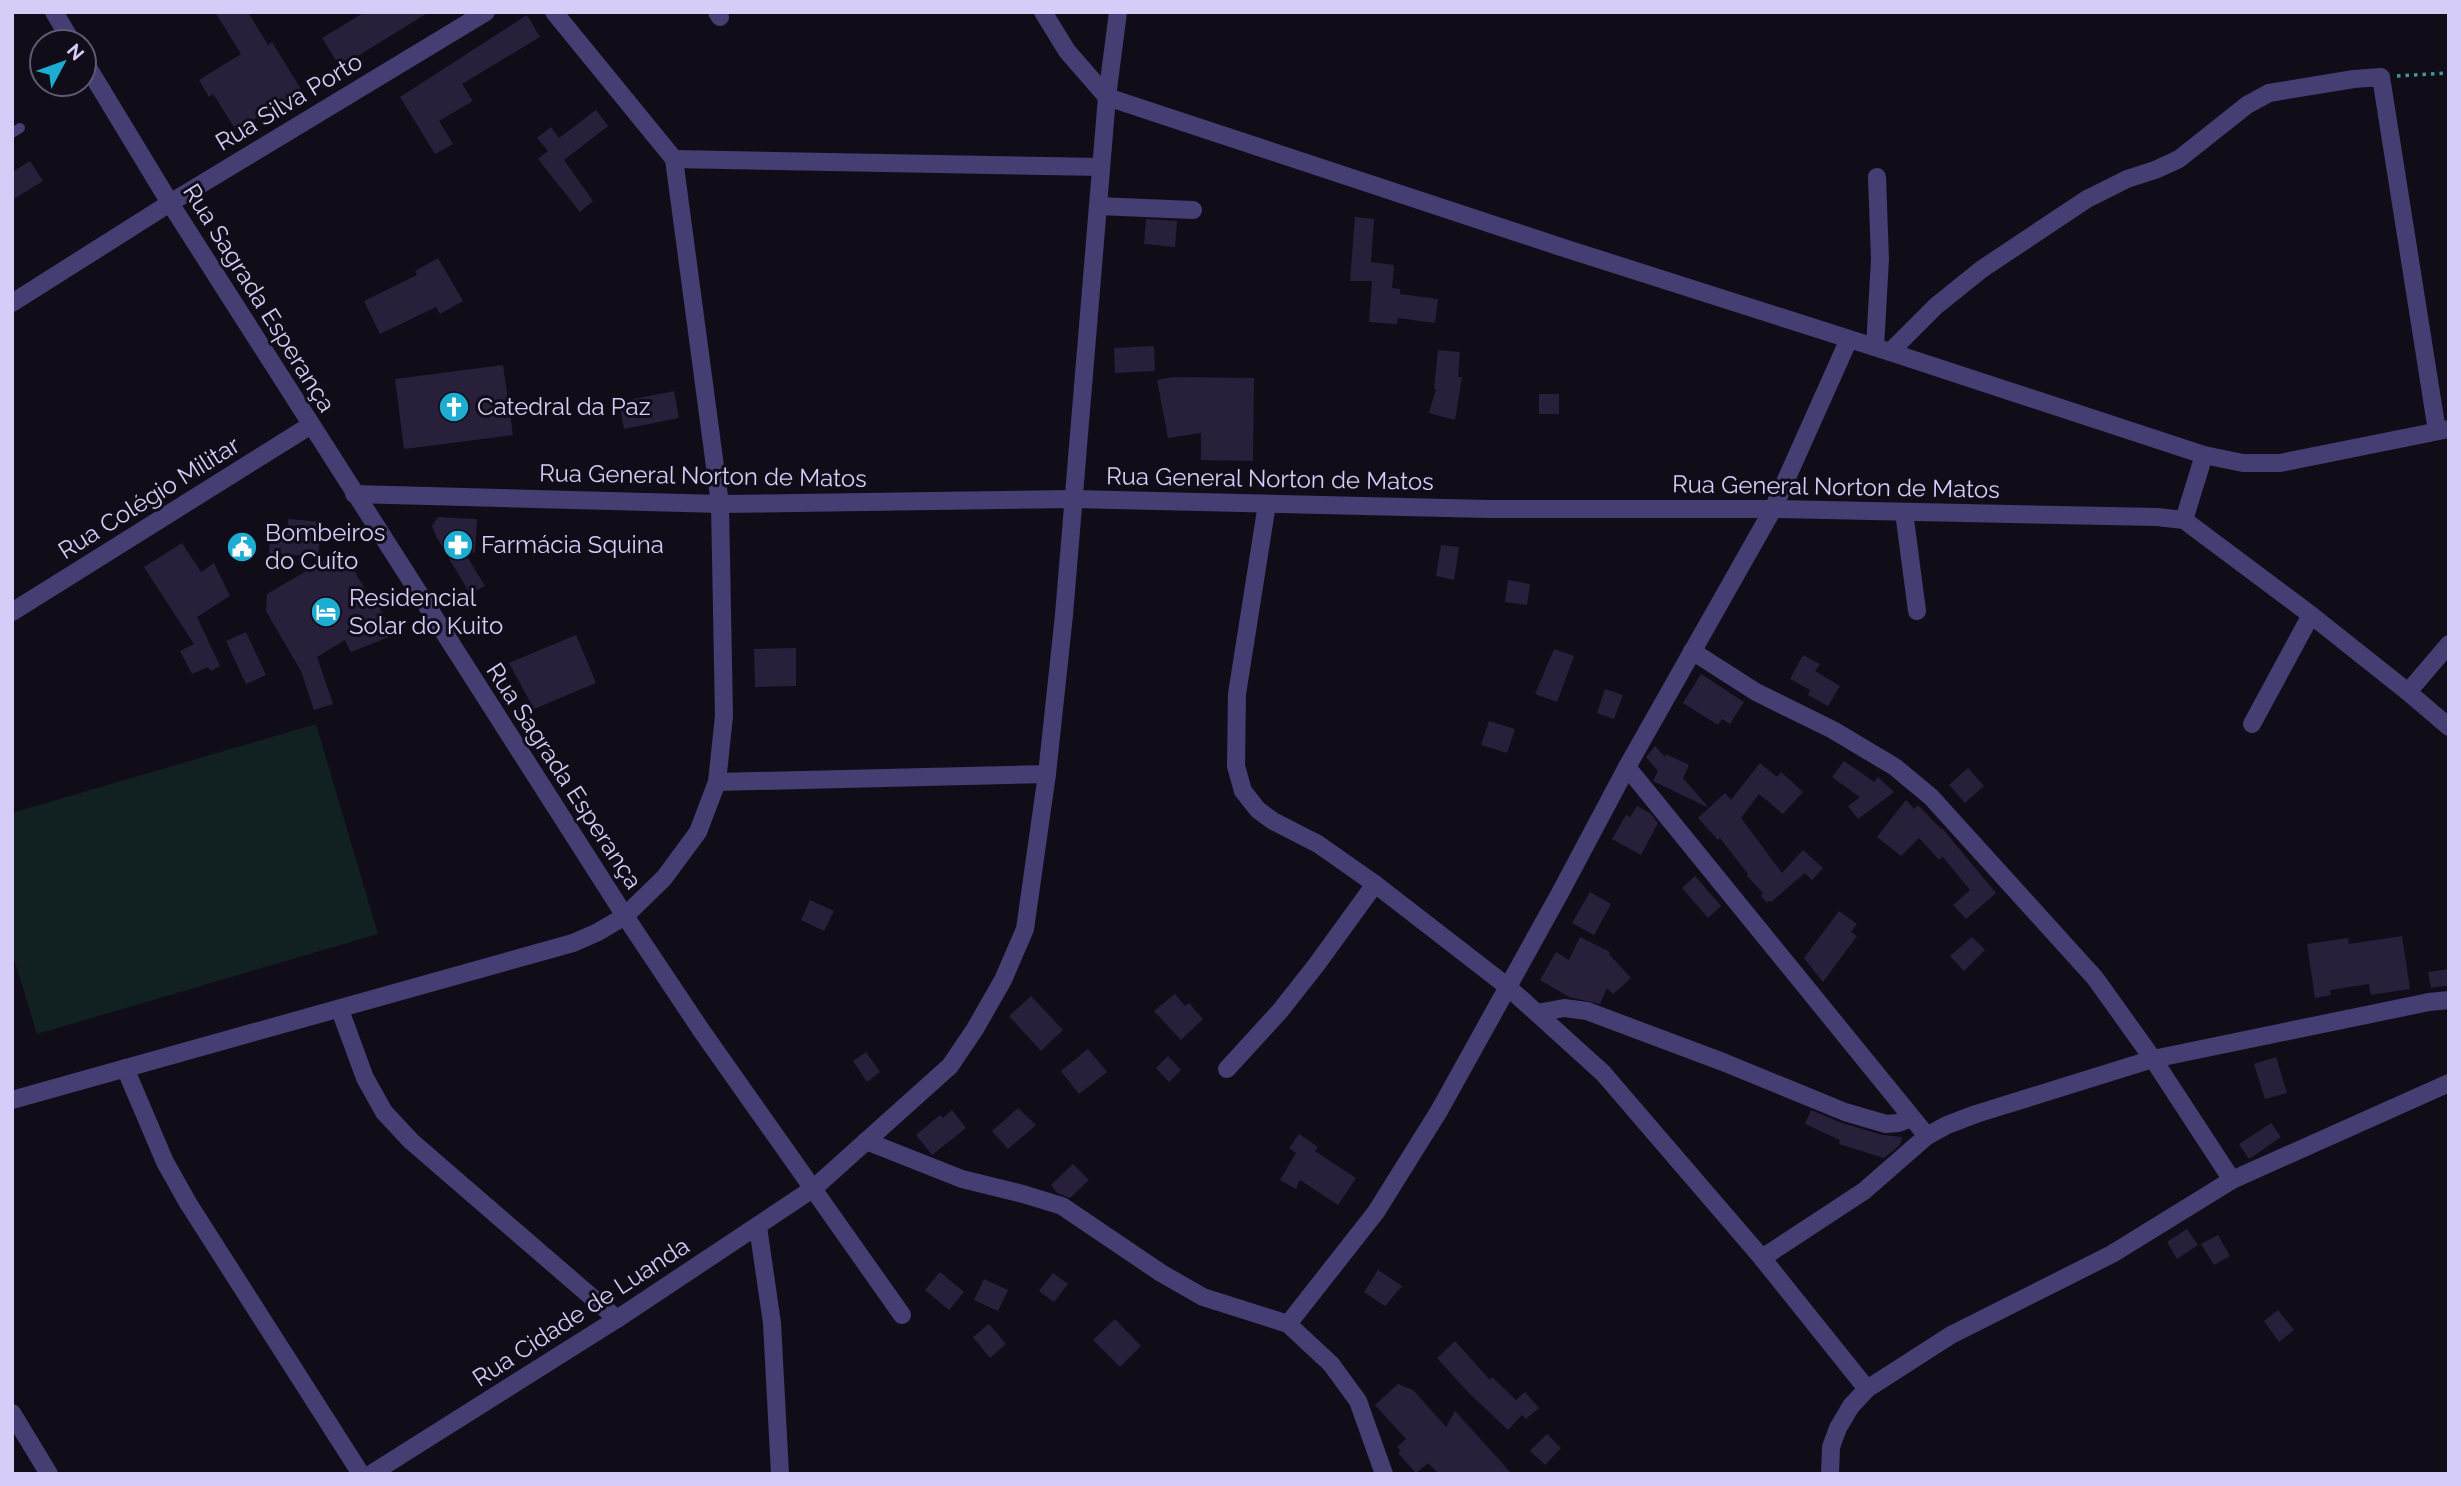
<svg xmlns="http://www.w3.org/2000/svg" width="2461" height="1486" viewBox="0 0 2461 1486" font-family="Raleway,sans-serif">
  <rect width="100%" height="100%" fill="#100d19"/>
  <polygon fill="#112122" points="316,724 378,934 37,1034 12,952 12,813"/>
  <g fill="#281f3b">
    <polygon points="215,12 248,12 268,45 272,42 302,91 236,130 213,94 209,97 199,80 241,54"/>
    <polygon points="365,12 429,12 340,67 322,38"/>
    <polygon points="527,15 540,37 462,84 473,101 439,121 453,144 435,154 400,97"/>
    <polygon points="596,110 608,126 564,160 593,201 580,212 538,159 548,151 537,138 551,127 559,138"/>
    <polygon points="30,161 43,181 12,200 12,172"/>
    <polygon points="1355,217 1374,219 1371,262 1394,265 1392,288 1400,289 1400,294 1438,299 1435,323 1398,318 1397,324 1369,322 1372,281 1350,281"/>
    <polygon points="1146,219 1177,221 1175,247 1144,244"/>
    <polygon points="438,258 463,301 440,314 436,307 380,334 364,301 417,275 415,271"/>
    <polygon points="1154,346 1155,371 1115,373 1114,348"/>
    <polygon points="1438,350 1460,352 1458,377 1462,377 1455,420 1429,413 1436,389 1434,389"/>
    <polygon points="503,365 513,435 404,449 395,379"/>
    <polygon points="1173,377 1254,378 1253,461 1201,460 1201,433 1168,438 1157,380"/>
    <polygon points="674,391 679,418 624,429 619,402"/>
    <rect x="1539" y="394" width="20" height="20"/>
    <polygon points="438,517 477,519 475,552 466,555 485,586 470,594 437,538 432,526"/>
    <polygon points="288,519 321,522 318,557 269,553 270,534 287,535"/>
    <polygon points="182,543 201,572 214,563 230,596 197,617 220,666 211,671 208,667 192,674 180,651 194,644 144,567"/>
    <polygon points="1441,545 1459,547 1454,580 1436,576"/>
    <polygon points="337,553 344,553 370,598 373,596 394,635 351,652 345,640 317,657 333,704 314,710 301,671 266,611 267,594"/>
    <polygon points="1508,580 1530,584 1527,605 1505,602"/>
    <polygon points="246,632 266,675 246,684 226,641"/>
    <polygon points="576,635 596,683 534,709 509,663"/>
    <polygon points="796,648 796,686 755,687 754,649"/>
    <polygon points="1554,649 1574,656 1557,702 1535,694"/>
    <polygon points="1803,655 1820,664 1815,671 1840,686 1828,706 1808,695 1810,690 1790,679"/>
    <polygon points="1701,674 1744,702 1730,724 1722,719 1718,725 1683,703"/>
    <polygon points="1605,689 1623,695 1614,719 1597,713"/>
    <polygon points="1489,721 1515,729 1507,753 1481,745"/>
    <polygon points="1655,746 1665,757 1666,754 1689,765 1683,778 1709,808 1653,781 1658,771 1646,757"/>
    <polygon points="1844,761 1874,782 1878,777 1894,792 1858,819 1848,806 1860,797 1832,777"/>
    <polygon points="1760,763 1777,777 1781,772 1803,792 1783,814 1759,794 1741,818 1782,873 1803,850 1823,868 1812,880 1805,873 1771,902 1769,901 1767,903 1761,896 1763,893 1747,876 1748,874 1720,838 1718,840 1698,818 1725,793 1731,800"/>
    <polygon points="1968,768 1984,786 1965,803 1949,785"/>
    <polygon points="1906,800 1914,809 1918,805 1941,829 1942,828 1996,893 1966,919 1953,905 1970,890 1943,857 1939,860 1919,838 1901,856 1877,837"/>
    <polygon points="1637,806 1650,813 1658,823 1641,855 1612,839 1626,815 1630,817"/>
    <polygon points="1695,876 1721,906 1708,918 1682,888"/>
    <polygon points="1590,892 1611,904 1594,935 1572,923"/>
    <polygon points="810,900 834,911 824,931 801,920"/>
    <polygon points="1839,911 1857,924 1851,932 1857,936 1823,982 1804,958"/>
    <polygon points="2402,936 2410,989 2371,995 2369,984 2330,990 2331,995 2315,998 2307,944 2348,938 2349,944"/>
    <polygon points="1580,937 1610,952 1609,954 1631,978 1613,994 1607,988 1600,1004 1569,997 1540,980 1556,952 1569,960"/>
    <polygon points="1972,937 1985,950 1964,971 1950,956"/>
    <polygon points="2449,969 2449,985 2431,988 2428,972"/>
    <polygon points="1175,994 1185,1006 1189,1003 1203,1019 1181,1040 1154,1011"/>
    <polygon points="1031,996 1063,1030 1041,1051 1009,1016"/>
    <polygon points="1088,1049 1107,1072 1079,1094 1061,1071"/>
    <polygon points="866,1052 880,1072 867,1082 853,1061"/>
    <polygon points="1168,1056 1181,1070 1169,1082 1156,1068"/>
    <polygon points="2276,1057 2287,1093 2265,1099 2254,1064"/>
    <polygon points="1018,1108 1036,1125 1008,1149 992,1131"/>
    <polygon points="952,1110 966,1128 932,1155 916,1135 940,1115 943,1118"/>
    <polygon points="1811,1110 1842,1123 1883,1135 1902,1137 1900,1145 1884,1158 1839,1144 1840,1140 1805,1124"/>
    <polygon points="2271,1123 2281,1137 2249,1159 2239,1144"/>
    <polygon points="1299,1134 1318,1147 1315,1151 1356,1178 1338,1205 1300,1180 1296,1189 1280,1180 1296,1153 1289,1148"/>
    <polygon points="1073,1164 1089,1180 1070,1198 1057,1193 1051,1185"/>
    <polygon points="2187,1229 2198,1245 2177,1259 2167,1242"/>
    <polygon points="2218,1235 2230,1256 2214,1265 2201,1244"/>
    <polygon points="1378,1270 1402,1286 1385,1306 1364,1292"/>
    <polygon points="940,1272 964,1292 949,1310 925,1290"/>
    <polygon points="1053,1273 1068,1284 1054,1302 1039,1291"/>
    <polygon points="984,1279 1008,1290 998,1311 974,1300"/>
    <polygon points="2278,1310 2294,1330 2279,1342 2264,1321"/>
    <polygon points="1115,1319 1141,1346 1120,1367 1093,1340"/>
    <polygon points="989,1324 1006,1344 990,1358 973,1337"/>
    <polygon points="1455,1341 1490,1380 1492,1377 1516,1400 1525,1392 1539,1408 1526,1419 1522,1415 1508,1430 1467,1391 1437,1358"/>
    <polygon points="1398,1384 1413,1390 1446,1427 1455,1411 1512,1474 1439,1474 1428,1463 1416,1473 1398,1453 1401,1451 1397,1447 1406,1439 1375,1405"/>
    <polygon points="1547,1434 1561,1448 1545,1465 1530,1451"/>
  </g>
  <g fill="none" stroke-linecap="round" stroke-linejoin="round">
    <polyline stroke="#3c989c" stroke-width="3.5" stroke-dasharray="3.5 5" stroke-linecap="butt" points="2397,76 2449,73"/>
    <polyline stroke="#453e72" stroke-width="10" points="12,133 20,128"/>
    <g stroke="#453e72" stroke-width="18">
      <polyline points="54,12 72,42"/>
      <polyline points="717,12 720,17"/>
      <polyline points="1043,12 1067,51 1107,97 1567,249 1890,352 2204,455 2243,463 2280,463 2449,429"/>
      <polyline points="84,61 170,203 625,916 701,1030 902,1315"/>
      <polyline points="674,159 1101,167"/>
      <polyline points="1098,206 1193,210"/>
      <polyline points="12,303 170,203 486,12"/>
      <polyline points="1875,347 1880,259 1877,177"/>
      <polyline points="1890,352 1936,306 1982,269 2087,199 2127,179 2155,170 2179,159 2247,105 2269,93 2354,79 2381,77 2437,431"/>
      <polyline points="354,494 720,504 1074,499 1488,509 1773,509 2157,517 2184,520 2311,615 2408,692 2449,727"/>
      <polyline points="1267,504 1237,694 1236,766 1243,791 1258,810 1273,821 1318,844 1375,884 1508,987 1603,1073 1762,1258 1867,1389"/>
      <polyline points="1904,512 1917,611"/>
      <polyline points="2184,520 2204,455"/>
      <polyline points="12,612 311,425"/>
      <polyline points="1692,651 1756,692 1833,730 1895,767 1931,797 2095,978 2153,1059 2232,1180"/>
      <polyline points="2408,692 2449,644"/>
      <polyline points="2252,724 2311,615"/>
      <polyline points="1627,767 1927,1136"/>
      <polyline points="717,782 1047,774"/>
      <polyline points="340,1010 365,1078 384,1112 411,1141 617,1319"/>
      <polyline points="1537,1013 1564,1008 1587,1011 1723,1062 1845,1112 1886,1124 1898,1123 1911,1118"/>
      <polyline points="125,1068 165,1162 188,1203 361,1474"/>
      <polyline points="1227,1069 1280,1011 1317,964 1375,884"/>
      <polyline points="12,1100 573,943 598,932 625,916 664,878 698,832 717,782 724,716 720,504 674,159 554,12"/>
      <polyline points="866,1141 962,1179 1023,1194 1062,1206 1161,1273 1203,1297 1288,1324 1331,1364 1358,1401 1384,1474"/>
      <polyline points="758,1227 772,1323 780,1474"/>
      <polyline points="1762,1258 1864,1191 1927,1136 1947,1125 1976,1114 2153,1059 2429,1002 2449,1000"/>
      <polyline points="1288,1324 1376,1212 1439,1111 1560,893 1627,767 1773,509 1849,339"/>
      <polyline points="12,1413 49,1474"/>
      <polyline points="371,1474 617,1319 814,1188 950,1066 975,1029 1003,980 1025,929 1047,774 1064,615 1107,97 1118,12"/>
      <polyline points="1830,1474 1831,1447 1838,1428 1851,1406 1867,1389 1951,1335 2112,1254 2232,1180 2449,1083"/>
    </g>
  </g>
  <defs>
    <g id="church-disc" transform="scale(1.575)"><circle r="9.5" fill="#1eadd2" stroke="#100d19"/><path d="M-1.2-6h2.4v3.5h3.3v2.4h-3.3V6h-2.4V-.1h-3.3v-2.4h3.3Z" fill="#fff"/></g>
    <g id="pharmacy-disc" transform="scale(1.575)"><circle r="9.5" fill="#1eadd2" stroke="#100d19"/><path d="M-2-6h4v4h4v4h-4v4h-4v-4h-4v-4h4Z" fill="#fff"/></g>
    <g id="civic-disc" transform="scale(1.575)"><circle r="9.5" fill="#1eadd2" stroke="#100d19"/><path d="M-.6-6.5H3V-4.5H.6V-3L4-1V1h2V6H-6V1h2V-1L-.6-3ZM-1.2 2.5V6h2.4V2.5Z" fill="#fff"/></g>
    <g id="hotel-disc" transform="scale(1.575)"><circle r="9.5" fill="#1eadd2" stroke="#100d19"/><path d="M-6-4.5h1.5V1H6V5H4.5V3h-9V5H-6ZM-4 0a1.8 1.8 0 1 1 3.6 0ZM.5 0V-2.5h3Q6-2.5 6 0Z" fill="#fff"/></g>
  </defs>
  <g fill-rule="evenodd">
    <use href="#church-disc" x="454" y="407"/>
    <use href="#pharmacy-disc" x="458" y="545"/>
    <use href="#civic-disc" x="242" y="547"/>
    <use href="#hotel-disc" x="326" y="612"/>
  </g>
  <g text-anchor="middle" stroke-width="6" stroke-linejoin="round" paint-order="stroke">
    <g font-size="24" fill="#d6ccf8" stroke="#100d19">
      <text transform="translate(289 102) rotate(-31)" y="8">Rua Silva Porto</text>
      <text transform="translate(259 298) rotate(58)" y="8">Rua Sagrada Esperança</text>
      <text transform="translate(703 476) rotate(1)" y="8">Rua General Norton de Matos</text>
      <text transform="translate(1270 479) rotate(1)" y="8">Rua General Norton de Matos</text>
      <text transform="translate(1836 487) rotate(1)" y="8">Rua General Norton de Matos</text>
      <text transform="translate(149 498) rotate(-32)" y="8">Rua Colégio Militar</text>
      <text transform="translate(564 776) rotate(57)" y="8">Rua Sagrada Esperança</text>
      <text transform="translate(581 1312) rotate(-33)" y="8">Rua Cidade de Luanda</text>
    </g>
    <g font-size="24" fill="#d6ccf8" stroke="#100d19" text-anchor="start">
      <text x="477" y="415">Catedral da Paz</text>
      <text x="265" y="541">Bombeiros<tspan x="265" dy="28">do Cuíto</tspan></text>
      <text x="481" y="553">Farmácia Squina</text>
      <text x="349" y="606">Residencial<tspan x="349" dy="28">Solar do Kuito</tspan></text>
    </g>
  </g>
  <rect width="2461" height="1486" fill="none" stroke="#d6ccf8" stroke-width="28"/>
  <g transform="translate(63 63) rotate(49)"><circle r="33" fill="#100d19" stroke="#5f5972" stroke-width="2"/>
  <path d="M0-5L12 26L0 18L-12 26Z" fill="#1eadd2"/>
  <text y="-10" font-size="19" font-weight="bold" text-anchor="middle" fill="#d6ccf8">N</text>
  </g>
</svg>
